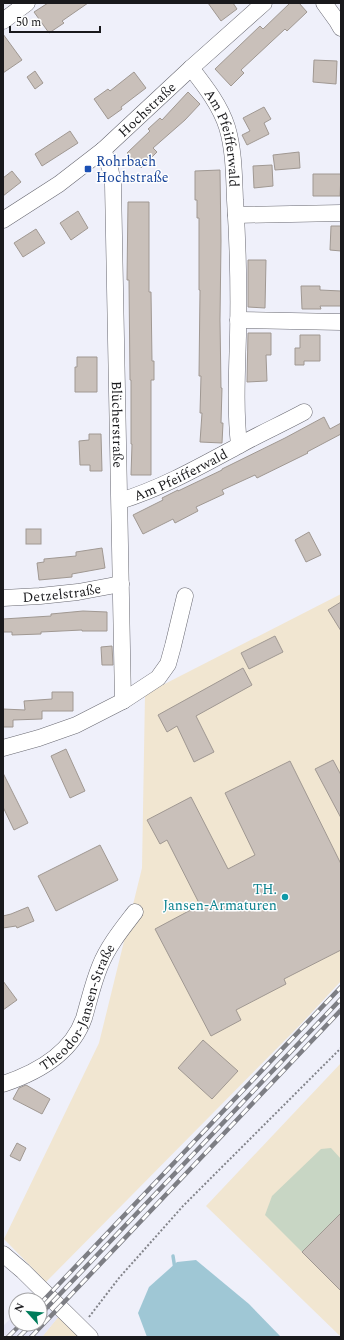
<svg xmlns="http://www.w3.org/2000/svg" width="344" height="1340" viewBox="0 0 344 1340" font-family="Spectral,serif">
  <rect width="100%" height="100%" fill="#eff0fa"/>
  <g fill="#f1e6d1">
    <polygon points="341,594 341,981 302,1023 46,1282 4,1239 99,1043 142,868 145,694"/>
    <polygon points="341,1063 341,1337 206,1206"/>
    <polygon points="59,1316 80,1337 42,1337"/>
  </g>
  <polygon fill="#e4e5f6" points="36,1292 59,1316 42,1337 3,1337 3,1326 16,1313 16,1324 40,1324 40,1300 28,1300"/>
  <polygon fill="#c8d6c4" points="331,1148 341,1159 341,1213 302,1252 265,1215 272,1196 321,1149"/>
  <polygon fill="#9fc7d5" points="196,1260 249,1304 281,1337 147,1337 138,1313 149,1287 177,1262"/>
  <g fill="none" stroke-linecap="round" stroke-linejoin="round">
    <polyline stroke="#9fc7d5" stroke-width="3.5" points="173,1256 175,1269"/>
  </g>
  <g fill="#c9c0ba" stroke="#a09892">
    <polygon points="48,3 88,3 62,21 64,23 49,33 34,12"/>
    <polygon points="208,3 233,3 237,9 221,21"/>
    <polygon points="290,3 299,3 307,12 287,31 285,29 241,70 244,73 231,86 215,69 260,26 263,29"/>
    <polygon points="3,34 22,60 3,73"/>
    <polygon points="314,60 337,61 336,84 313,82"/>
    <polygon points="35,71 43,83 35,89 27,77"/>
    <polygon points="134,72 146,88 121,107 122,109 108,119 94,99 108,89 110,91"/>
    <polygon points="188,92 200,104 185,120 153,148 157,152 141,168 127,153 150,131 148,129 160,118 162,120"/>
    <polygon points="264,107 271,119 264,123 269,134 247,145 242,135 250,131 243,118"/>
    <polygon points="70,131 78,143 42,166 35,154"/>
    <polygon points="299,152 300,168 275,170 273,155"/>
    <polygon points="272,165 273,186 254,188 253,166"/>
    <polygon points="220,170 221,241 220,320 221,388 222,388 221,423 223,423 222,443 200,442 202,413 200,413 201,376 199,376 200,290 199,290 199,218 197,218 197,200 195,200 195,171"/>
    <polygon points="12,171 21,182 3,196 3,178"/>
    <polygon points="313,174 341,174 340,196 313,196"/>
    <polygon points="128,202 149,202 149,292 151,292 152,361 154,361 154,380 151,380 151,475 131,475 132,444 131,444 131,380 130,380 129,280 127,280"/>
    <polygon points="78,211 88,228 71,240 60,223"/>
    <polygon points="331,226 341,226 341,251 330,250"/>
    <polygon points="36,229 45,243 23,257 14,243"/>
    <polygon points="248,260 266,260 265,308 248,307"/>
    <polygon points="301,286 320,286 320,290 341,291 341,306 320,306 321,309 302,309"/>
    <polygon points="248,333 271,333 271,355 266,355 267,381 247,382"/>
    <polygon points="300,335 320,335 320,361 304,361 304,365 295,365 295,348 300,348"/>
    <polygon points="77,357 97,357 97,392 75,392 75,367 77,367"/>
    <polygon points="324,417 330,429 341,423 341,434 307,452 308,453 257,478 255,475 222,490 224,494 196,507 198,511 175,523 173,519 143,534 133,515 163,500 162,498 178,490 178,491 222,470 222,469 285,438"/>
    <polygon points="89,434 101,434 102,471 90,471 90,465 80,465 79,441 89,440"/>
    <rect x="26" y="529" width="15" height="15"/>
    <polygon points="309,532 321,555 306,562 295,540"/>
    <polygon points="102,548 105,568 72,574 72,577 39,580 37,563 44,562 44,559 76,556 76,552"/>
    <polygon points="341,602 341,631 328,610"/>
    <polygon points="83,611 107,612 107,631 82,631 82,630 41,632 41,634 12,635 12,632 3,632 3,619 51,616 51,614"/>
    <polygon points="275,636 283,652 249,669 241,653"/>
    <polygon points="112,646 113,665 102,665 101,647"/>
    <polygon points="243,668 252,685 196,716 214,752 194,762 177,726 167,732 158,715"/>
    <polygon points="52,692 73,692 73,711 42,711 42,719 13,720 13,727 3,727 3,709 25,710 24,701 52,699"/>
    <polygon points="66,749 85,791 70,798 51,756"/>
    <polygon points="333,760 341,775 341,818 315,769"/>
    <polygon points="290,761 341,864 341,950 284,979 286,984 236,1010 241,1020 211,1036 155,929 200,905 167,840 160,844 147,820 191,797 228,869 255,855 225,793"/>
    <polygon points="3,773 28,823 14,830 3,807"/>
    <polygon points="100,845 118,880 56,911 38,876"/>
    <polygon points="28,907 34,921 17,928 16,926 3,928 3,916 11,914"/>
    <polygon points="3,981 17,1000 3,1010"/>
    <polygon points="203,1040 238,1071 212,1099 178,1068"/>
    <polygon points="26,1085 50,1099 42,1114 13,1099 19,1088"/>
    <polygon points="17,1143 26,1148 20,1161 10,1156"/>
    <polygon points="341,1213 341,1291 302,1252"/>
  </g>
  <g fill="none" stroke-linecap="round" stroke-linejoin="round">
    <g stroke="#696972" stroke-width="17">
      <g id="minor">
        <polyline points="324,3 337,21 341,28"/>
        <polyline points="3,21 27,3"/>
        <path id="s1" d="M191,68C205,86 220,105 227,127C234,150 234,176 235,200C238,245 239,291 238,336C237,372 235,409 239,445"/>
        <path id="s2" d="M103,150L110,168L113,184L123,701"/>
        <polyline points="236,215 341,213"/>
        <path id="s3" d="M3,220L59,184L103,150L191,68L264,3"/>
        <polyline points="238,320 341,322"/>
        <path id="s4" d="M120,501C162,488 199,467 238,446C259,434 282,424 304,412"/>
        <path id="s5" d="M3,598L40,596L78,592L121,584"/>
        <polyline points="3,748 39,738 76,725 123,701 158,678 168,664 173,646 185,596"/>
        <path id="s6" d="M3,1084C36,1073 72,1053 84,1018C89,1001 93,983 100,966C108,946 122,929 135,912"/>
        <polyline points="3,1254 23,1271 90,1337"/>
      </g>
    </g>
    <polyline stroke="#83848a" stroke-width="2" stroke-dasharray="2 2" stroke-linecap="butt" points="89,1317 119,1278 183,1206 341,1048"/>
    <use href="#minor" stroke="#fff" stroke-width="16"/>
    <g stroke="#7d7e84" stroke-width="4.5">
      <g id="rail">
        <polyline points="40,1304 341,987"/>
        <polyline points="40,1315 341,999"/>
        <polyline points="8,1337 21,1324"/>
        <polyline points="19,1337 32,1324"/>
        <polyline points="31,1337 341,1010"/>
      </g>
    </g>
    <use href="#rail" stroke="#fefefe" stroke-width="3" stroke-dasharray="9" stroke-linecap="butt"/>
  </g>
  <rect fill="#1a4fb4" stroke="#fefefe" stroke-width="1.5" x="84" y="165" width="8" height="8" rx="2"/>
  <circle fill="#0f9aa8" stroke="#fefefe" stroke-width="1.5" cx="285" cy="897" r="4"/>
  <g text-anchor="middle" stroke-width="3" stroke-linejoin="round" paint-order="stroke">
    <g font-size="14" fill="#19191c" stroke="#fefefe">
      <text dy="5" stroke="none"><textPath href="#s3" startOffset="182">Hochstraße</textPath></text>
      <text dy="5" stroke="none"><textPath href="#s1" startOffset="79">Am Pfeifferwald</textPath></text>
      <text dy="5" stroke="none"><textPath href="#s2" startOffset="276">Blücherstraße</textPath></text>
      <text dy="5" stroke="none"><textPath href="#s4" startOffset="66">Am Pfeifferwald</textPath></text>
      <text dy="5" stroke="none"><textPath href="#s5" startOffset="59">Detzelstraße</textPath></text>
      <text dy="5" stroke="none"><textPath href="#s6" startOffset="114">Theodor-Jansen-Straße</textPath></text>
    </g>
    <g font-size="14" fill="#164399" stroke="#fefefe" text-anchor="start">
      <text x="96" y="166">Rohrbach<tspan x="96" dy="16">Hochstraße</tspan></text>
    </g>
    <g font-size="14" fill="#0d838f" stroke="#fefefe" text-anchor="end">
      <text x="277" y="894">TH.<tspan x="277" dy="16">Jansen-Armaturen</tspan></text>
    </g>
  </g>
  <rect width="344" height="1340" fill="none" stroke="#19191c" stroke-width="8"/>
  <g transform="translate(28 1312) rotate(297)"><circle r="19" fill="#fefefe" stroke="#a2a2a4"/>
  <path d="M0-3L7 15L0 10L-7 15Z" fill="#007c5b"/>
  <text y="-6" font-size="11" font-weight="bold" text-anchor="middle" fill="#19191c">N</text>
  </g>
  <path d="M10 26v6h90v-6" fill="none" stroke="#19191c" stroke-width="2"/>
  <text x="16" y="26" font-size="12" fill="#19191c" stroke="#fefefe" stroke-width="3" paint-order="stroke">50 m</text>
</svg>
